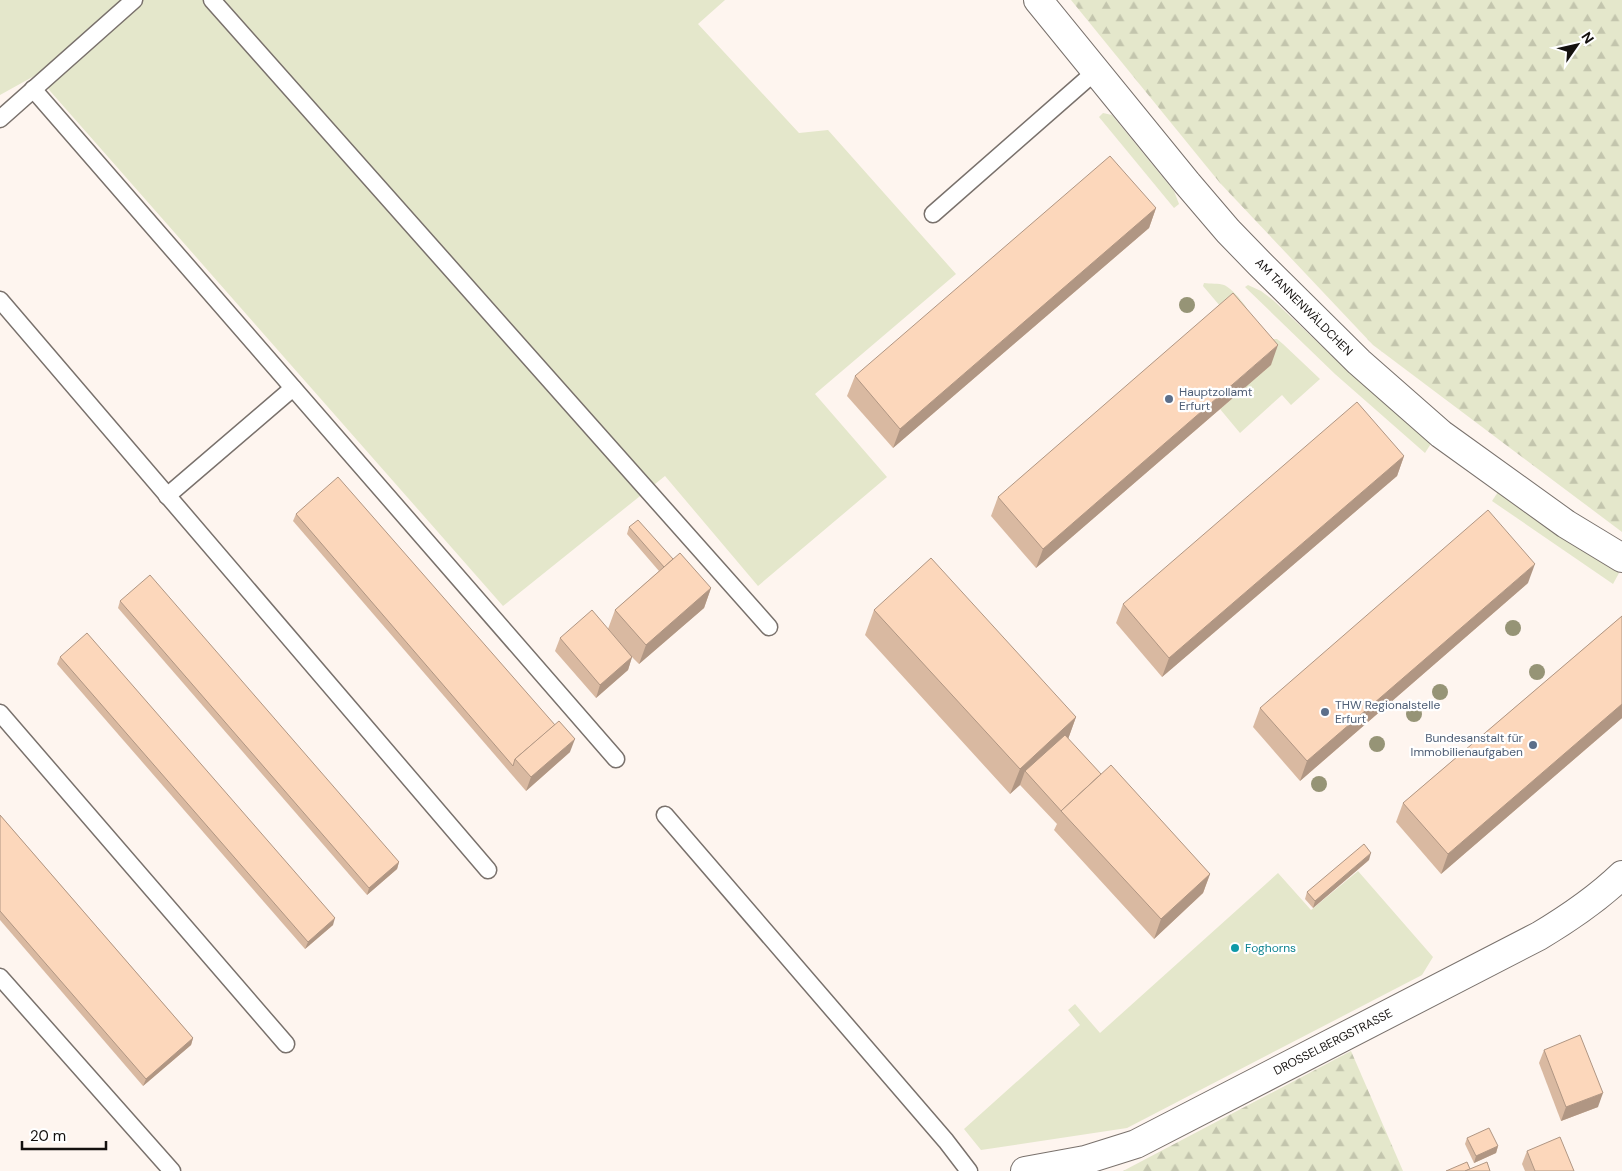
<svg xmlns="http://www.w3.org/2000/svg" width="1622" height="1171" viewBox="0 0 1622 1171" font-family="'DM Sans',sans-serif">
  <defs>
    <pattern id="forest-firs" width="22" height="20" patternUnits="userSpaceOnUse" patternTransform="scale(1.25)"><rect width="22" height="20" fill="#e4e7cb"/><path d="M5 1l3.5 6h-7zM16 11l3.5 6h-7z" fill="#c3c5ad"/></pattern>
  </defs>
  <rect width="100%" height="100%" fill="#fef5ef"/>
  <g fill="#e4e7cb">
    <polygon points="0,0 725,0 698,24 799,133 828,130 956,274 815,394 887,477 758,586 665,476 503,606 36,75 0,95"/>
    <polygon points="1103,113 1112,115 1174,191 1179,204 1174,208 1099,117"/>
    <path d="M1204,283C1210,284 1219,283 1224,285C1232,288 1251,310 1251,318L1226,313L1203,286Z"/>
    <polygon points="1248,285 1261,291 1273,300 1348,371 1432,442 1425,453 1335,374 1245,287"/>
    <polygon points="1270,339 1277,339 1283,344 1320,379 1291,405 1282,395 1240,433 1220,409 1270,365"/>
    <polygon points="1498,492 1619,573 1613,584 1492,501"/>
    <polygon points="1358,871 1433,957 1422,975 1127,1128 981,1150 964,1129 1080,1025 1068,1010 1075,1004 1100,1033 1278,873 1311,910"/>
  </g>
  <g fill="url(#forest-firs)">
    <polygon points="1071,0 1622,0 1622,532 1373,345 1220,183"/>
    <polygon points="1351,1051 1403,1171 1123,1171"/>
  </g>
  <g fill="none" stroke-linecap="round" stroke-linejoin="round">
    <g stroke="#79716c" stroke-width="19">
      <g id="service">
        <polyline points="212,0 769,627"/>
        <polyline points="33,89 616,759"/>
        <polyline points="0,119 134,0"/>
        <polyline points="933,214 1096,71"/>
        <polyline points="0,300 488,870"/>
        <polyline points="167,496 293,388"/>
        <polyline points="0,713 286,1044"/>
        <polyline points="665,815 946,1141 969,1171"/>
        <polyline points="0,977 172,1171"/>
      </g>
    </g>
    <g stroke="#79716c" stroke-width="30">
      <g id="minor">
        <polyline points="1038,0 1187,183 1228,231 1260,264 1359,362 1441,434 1566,524 1622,558"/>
        <path d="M1025,1171L1085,1160L1136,1144L1539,936C1569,918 1597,899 1622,875"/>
      </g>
    </g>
    <use href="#service" stroke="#fff" stroke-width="16"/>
    <use href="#minor" stroke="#fff" stroke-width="28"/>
  </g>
  <g fill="#969476">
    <circle cx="1187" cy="305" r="8"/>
    <circle cx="1513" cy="628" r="8"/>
    <circle cx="1537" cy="672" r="8"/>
    <circle cx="1440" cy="692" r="8"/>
    <circle cx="1414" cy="714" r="8"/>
    <circle cx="1377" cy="744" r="8"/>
    <circle cx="1319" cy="784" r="8"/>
  </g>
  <g fill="#d9b9a1">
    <polygon points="1156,208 1149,228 893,448 847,396 855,376"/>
    <polygon points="1271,365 1036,568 991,516 998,497"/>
    <polygon points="1404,456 1397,476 1162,677 1116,623 1123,604"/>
    <polygon points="296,514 570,752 526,791 293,521"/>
    <polygon points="629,527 673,559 711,588 704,608 639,664 632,657 628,670 596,698 555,651 560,638 608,629 615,610 659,571 627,534"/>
    <polygon points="1528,583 1300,781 1253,727 1260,708"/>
    <polygon points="120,601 399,862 397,869 367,895 118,608"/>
    <polygon points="874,610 1076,717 1068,739 1101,774 1210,874 1203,893 1154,939 1054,830 1057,824 1020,785 1010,794 865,635"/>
    <polygon points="1622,616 1622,718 1441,874 1396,822 1403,803"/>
    <polygon points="60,657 333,925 305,949 57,664"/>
    <polygon points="0,815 193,1038 191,1045 143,1086 0,920"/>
    <polygon points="1369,860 1313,908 1305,899 1307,892"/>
    <polygon points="1544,1050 1598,1107 1561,1121 1539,1063"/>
    <polygon points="1467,1138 1498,1146 1496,1153 1474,1163 1465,1144"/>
    <polygon points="1527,1151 1574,1171 1525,1171 1522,1164"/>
  </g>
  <g fill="#b09683">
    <polygon points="1156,208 1149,228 893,448 900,429"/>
    <polygon points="1278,345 1271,365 1036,568 1043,549"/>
    <polygon points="1404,456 1397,476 1162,677 1169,658"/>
    <polygon points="1535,564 1528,583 1300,781 1307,761"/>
    <polygon points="711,588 704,608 639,664 646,645"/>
    <polygon points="632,657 628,670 596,698 600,685"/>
    <polygon points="1622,704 1622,718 1441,874 1448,854"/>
    <polygon points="1076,717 1067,742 1025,771 1020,785 1010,794 1020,769"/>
    <polygon points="575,739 570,752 526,791 531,777"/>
    <polygon points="1371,853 1369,860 1313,908 1315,901"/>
    <polygon points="399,862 397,869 367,895 369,888"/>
    <polygon points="1210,874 1203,893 1154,939 1161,919"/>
    <polygon points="335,918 333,925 305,949 308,942"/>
    <polygon points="193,1038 191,1045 143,1086 146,1079"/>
    <polygon points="1603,1093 1598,1107 1561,1121 1566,1107"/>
    <polygon points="1498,1146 1496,1153 1474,1163 1476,1156"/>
  </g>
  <g fill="#fcd7bb" stroke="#b09683">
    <polygon points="1110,156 1156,208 900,429 855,376"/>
    <polygon points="1233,293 1278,345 1043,549 998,497"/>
    <polygon points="1357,402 1404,456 1169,658 1123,604"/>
    <polygon points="338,477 555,725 515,759 513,766 296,514"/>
    <polygon points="1488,510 1535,564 1307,761 1260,708"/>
    <polygon points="638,520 673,559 664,567 629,527"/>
    <polygon points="680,553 711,588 646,645 615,610"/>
    <polygon points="931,558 1076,717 1020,769 874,610"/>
    <polygon points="150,575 399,862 369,888 120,601"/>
    <polygon points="592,610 632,657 600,685 560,638"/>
    <polygon points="1622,616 1622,704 1448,854 1403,803"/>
    <polygon points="87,633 335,918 308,942 60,657"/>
    <polygon points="559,721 575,739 531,777 515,759"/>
    <polygon points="1065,735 1101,774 1061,811 1063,813 1025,771"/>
    <polygon points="1111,765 1210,874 1161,919 1061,811"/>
    <polygon points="0,815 193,1038 146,1079 0,911"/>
    <polygon points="1364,844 1371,853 1315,901 1307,892"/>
    <polygon points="1580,1035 1603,1093 1566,1107 1544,1050"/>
    <polygon points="1489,1128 1498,1146 1476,1156 1467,1138"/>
    <polygon points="1560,1137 1574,1171 1535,1171 1527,1151"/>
    <polygon points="1467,1162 1470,1169 1465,1171 1446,1171"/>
    <polygon points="1487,1162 1490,1171 1465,1171"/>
  </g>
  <g fill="#5c6f8a" stroke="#fff" stroke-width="2">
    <circle cx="1169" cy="399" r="5"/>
    <circle cx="1325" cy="712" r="5"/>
    <circle cx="1533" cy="745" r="5"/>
  </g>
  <circle fill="#0f9aa8" stroke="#fff" stroke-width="2" cx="1235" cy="948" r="5"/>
  <g text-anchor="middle" stroke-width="4.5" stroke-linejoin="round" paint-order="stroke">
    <g font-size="12" fill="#14110f" stroke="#fff">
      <text transform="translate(1304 307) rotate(45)" y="4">AM TANNENWÄLDCHEN</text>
      <text transform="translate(1333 1042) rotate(-27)" y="4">DROSSELBERGSTRASSE</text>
    </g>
    <g font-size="12" fill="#4e5e75" stroke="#fff" text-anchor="start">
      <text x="1179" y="396">Hauptzollamt<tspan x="1179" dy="14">Erfurt</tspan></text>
      <text x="1335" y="709">THW Regionalstelle<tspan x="1335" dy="14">Erfurt</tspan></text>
      <text x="1523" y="742" text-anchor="end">Bundesanstalt für<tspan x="1523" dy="14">Immobilienaufgaben</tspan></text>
    </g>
    <g font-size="12" fill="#0d838f" stroke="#fff" text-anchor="start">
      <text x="1245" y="952">Foghorns</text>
    </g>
  </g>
  <g transform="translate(1577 45) rotate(56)" stroke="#ffffff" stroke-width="4" paint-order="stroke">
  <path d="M0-4L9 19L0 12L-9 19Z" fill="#14110f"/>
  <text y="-8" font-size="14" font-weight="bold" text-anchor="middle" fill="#14110f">N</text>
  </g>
  <path d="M22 1141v8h84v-8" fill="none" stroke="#14110f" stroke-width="2.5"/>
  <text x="30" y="1141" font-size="15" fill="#14110f" stroke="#ffffff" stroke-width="4" paint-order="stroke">20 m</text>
</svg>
